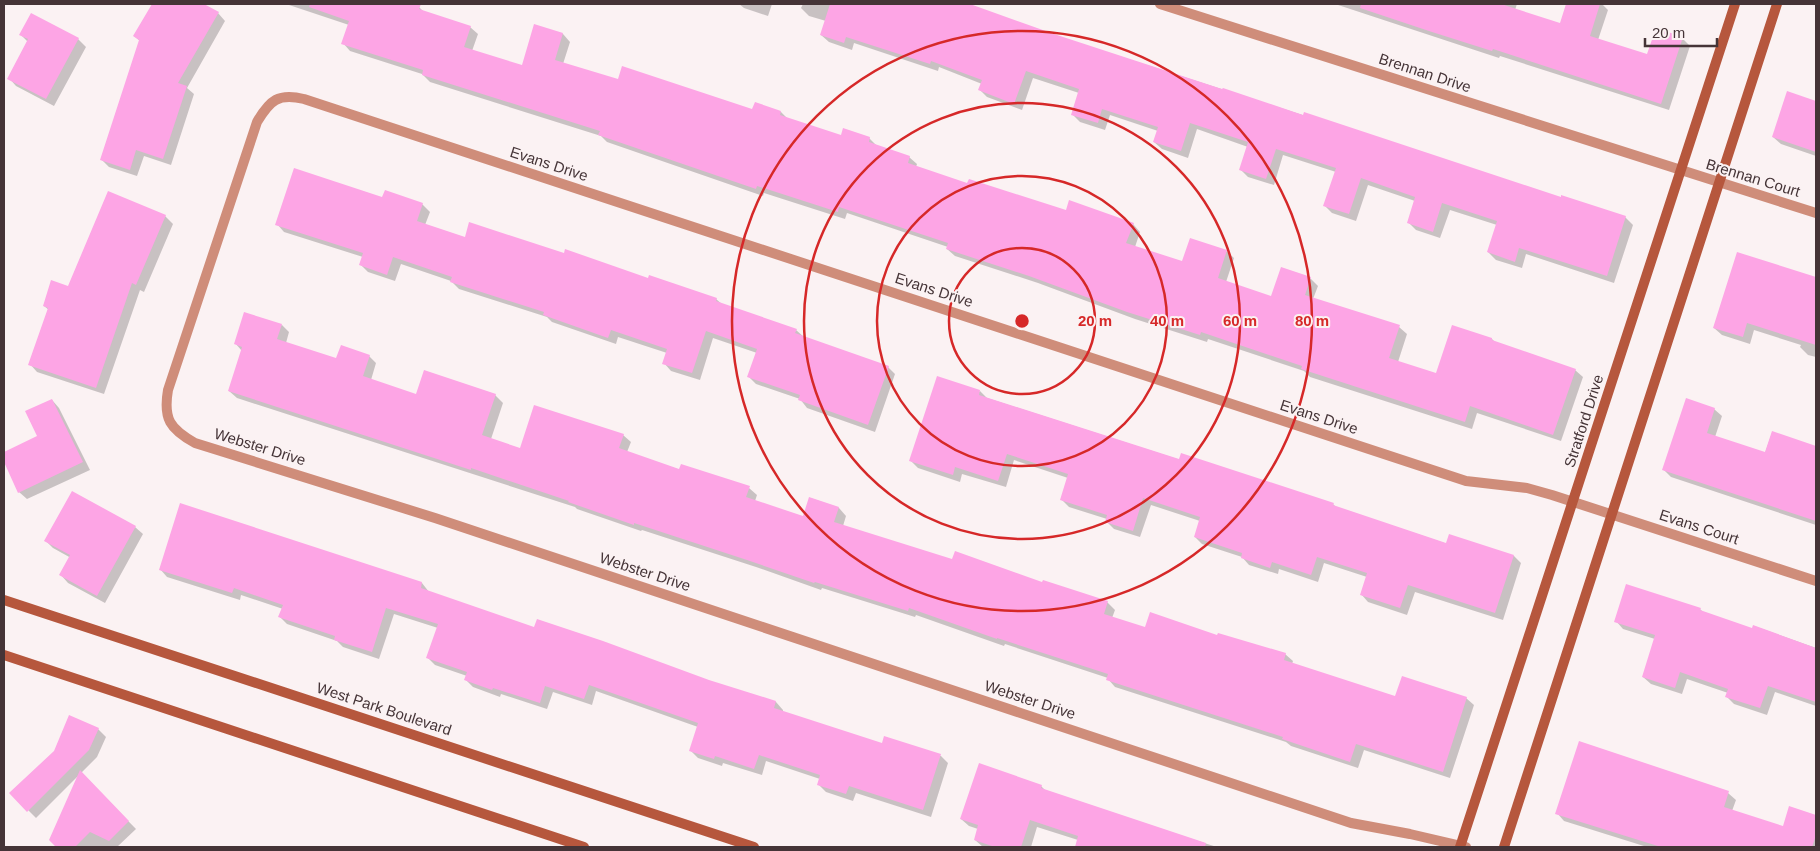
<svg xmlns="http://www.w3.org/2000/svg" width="1820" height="851" viewBox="0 0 1820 851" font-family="Arial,sans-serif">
  <rect width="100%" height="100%" fill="#fbf2f3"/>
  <g fill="#0003">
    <polygon points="153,4 202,4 218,13 225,21 187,88 194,94 171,165 144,156 137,176 109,167 102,160 140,41 134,36"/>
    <polygon points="286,4 408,4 419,7 424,12 470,27 478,34 472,51 523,67 535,26 563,34 570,42 563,64 618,80 753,110 781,112 788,119 841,136 869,138 877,146 909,157 917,164 916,167 968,185 1066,212 1133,224 1140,232 1135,247 1183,262 1226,251 1234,258 1226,282 1272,298 1310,278 1318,286 1313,299 1399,327 1407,334 1398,362 1437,375 1492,339 1496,343 1575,370 1583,377 1561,441 1477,413 1472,429 1310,377 1304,371 1208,339 1207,342 1135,319 1038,283 955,256 947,249 948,247 847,213 845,219 764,193 763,196 607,142 601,136 430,82 422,74 350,51 343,43 349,25"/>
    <polygon points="739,4 772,4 768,16 744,8"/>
    <polygon points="803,4 957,4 1561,198 1625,217 1633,225 1614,283 1526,254 1522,268 1496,260 1488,252 1497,225 1450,210 1440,238 1416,230 1408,222 1415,201 1368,185 1356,221 1332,213 1325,206 1336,172 1283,155 1274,185 1248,177 1241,170 1248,147 1197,129 1188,158 1162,149 1154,142 1158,131 1110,115 1105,130 1080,122 1072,114 1079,93 1033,78 1022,110 987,97 980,90 982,84 939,67 938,71 854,43 852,50 829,42 821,35 826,21 809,16 801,8"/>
    <polygon points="1335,4 1517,4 1515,10 1560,25 1567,4 1602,4 1608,10 1598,40 1648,56 1682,38 1690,46 1669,110 1500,56 1499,58"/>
    <polygon points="20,34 78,39 86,47 54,106 16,86 9,78 28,42"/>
    <polygon points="1788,93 1816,102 1816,156 1781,144 1773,137"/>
    <polygon points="383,198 422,204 430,212 425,225 465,239 565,254 716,299 723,305 796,330 804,337 888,367 895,374 875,432 807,408 800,399 756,384 749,377 757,353 713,338 700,380 671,371 664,363 667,353 618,337 616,344 552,322 547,317 459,289 451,281 401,264 395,281 368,272 361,265 363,257 284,232 277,224"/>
    <polygon points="165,216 173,224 144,292 140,290 104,394 37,372 30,364 49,310 44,306"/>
    <polygon points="1738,254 1816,279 1816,357 1808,355 1800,347 1801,345 1754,330 1750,344 1722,335 1714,328"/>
    <polygon points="282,325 289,332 286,343 337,360 369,356 376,363 371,380 417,396 495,395 503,403 491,439 521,450 623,435 631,442 627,452 680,470 749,488 757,495 755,501 804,518 810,498 839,508 846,516 843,526 953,561 1043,583 1107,602 1115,610 1112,618 1146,629 1218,637 1285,654 1293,661 1292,664 1396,698 1466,698 1474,705 1450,778 1364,750 1358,768 1291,746 1286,742 1115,687 1108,679 1108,678 1005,644 1004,646 916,615 915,617 822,588 821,590 756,567 642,530 641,531 577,509 575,507 237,398 229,391 242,351 235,343"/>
    <polygon points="980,391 987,398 1180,460 1333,504 1336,507 1447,544 1514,556 1521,563 1503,620 1415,592 1407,615 1368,602 1361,594 1367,577 1324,563 1318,582 1279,569 1278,574 1249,565 1242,557 1202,544 1195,537 1200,521 1151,505 1140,537 1114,529 1106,521 1107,519 1069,507 1061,499 1068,478 1014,460 1006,487 962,474 960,482 918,468 911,461"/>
    <polygon points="52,400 59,408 90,470 27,499 19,492 4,459 4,454 39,437"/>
    <polygon points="1714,409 1722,416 1715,437 1765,453 1772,433 1816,448 1816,525 1671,477 1664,470"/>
    <polygon points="135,527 143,534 105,603 68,583 61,575 71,558 53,548 46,541"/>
    <polygon points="160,569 422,583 429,592 535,629 776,702 783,710 783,712 883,745 885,737 941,756 948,763 931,817 856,793 853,801 826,792 819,785 820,779 766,761 762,775 723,763 722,766 698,758 691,751 698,727 596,691 592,705 553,692 547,709 501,694 500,697 473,687 466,680 467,676 435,665 427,657 438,628 394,614 379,659 343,647 337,641 287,624 280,617 283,609 241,595 240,600 167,577"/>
    <polygon points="1700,609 1704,613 1752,630 1754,626 1816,648 1816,706 1775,692 1767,715 1734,704 1726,696 1728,693 1687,679 1682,694 1651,684 1643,677 1655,639 1623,629 1616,621"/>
    <polygon points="98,729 106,737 97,757 81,773 136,829 117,847 58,847 50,840 79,775 36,818 11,793"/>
    <polygon points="1041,786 1046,791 1137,822 1217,847 1076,847 1078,840 1037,827 1031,847 983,847 975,840 978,829 969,826 961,819"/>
    <polygon points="1728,793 1736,800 1732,811 1784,827 1790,808 1816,816 1816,847 1647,847 1564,821 1557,813"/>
  </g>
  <g fill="#fda5e5">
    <polygon points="152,4 204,4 219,12 178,83 187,86 163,159 136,150 130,170 100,160 139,40 133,36"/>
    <polygon points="310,4 421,4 419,9 471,26 464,47 522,65 534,24 563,33 555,60 618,79 622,66 752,109 755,102 781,111 780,115 841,135 843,128 870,137 869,142 910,156 908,163 967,183 969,179 1066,210 1069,200 1134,223 1126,243 1182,261 1190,238 1227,250 1218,278 1271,296 1281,267 1311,277 1305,295 1400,325 1389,358 1436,373 1452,325 1492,338 1492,340 1576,369 1553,435 1470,406 1465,422 1301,369 1302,366 1201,332 1200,335 1127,312 1029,276 946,249 948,243 839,207 838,212 757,186 756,189 598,135 600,131 422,75 423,70 341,44 349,21 309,7"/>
    <polygon points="830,4 970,4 1054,34 1222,89 1223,88 1303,115 1304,112 1561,197 1561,195 1626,216 1607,276 1519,248 1515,262 1487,252 1497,221 1442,203 1433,232 1407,223 1415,197 1361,178 1349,214 1323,206 1336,168 1276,149 1266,179 1239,170 1248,142 1190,123 1181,151 1153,142 1158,127 1102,109 1098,123 1071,115 1079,89 1026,71 1014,104 978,90 982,80 931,61 930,64 846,37 844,43 820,35"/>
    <polygon points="1361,4 1501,4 1560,23 1566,4 1600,4 1590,36 1647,54 1656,28 1683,37 1661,104 1493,49 1492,51 1432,32 1360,8"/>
    <polygon points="31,13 79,38 46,99 7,79 28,39 19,35"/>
    <polygon points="1787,91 1816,101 1816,152 1772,137"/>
    <polygon points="294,168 382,197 385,190 423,203 417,221 465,237 469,222 564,253 565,249 648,278 649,275 717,298 716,301 797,329 795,333 889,366 868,425 798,400 800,395 747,377 757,349 706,331 692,373 662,364 667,349 611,330 608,338 543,315 544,312 450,282 452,277 393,257 387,275 359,265 363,253 275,225"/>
    <polygon points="108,191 166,215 136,285 132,283 96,388 28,365 48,308 43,306 51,280 68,286"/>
    <polygon points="1737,252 1816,277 1816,345 1747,323 1743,337 1713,328"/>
    <polygon points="244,312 282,324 277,339 336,358 341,345 370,355 363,376 416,394 424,370 496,394 482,435 520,448 534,405 624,434 619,448 679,469 681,464 750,486 746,497 803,516 809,497 839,507 834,522 952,559 955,551 1042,582 1043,580 1108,601 1104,614 1145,627 1150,612 1217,635 1218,633 1286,653 1284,660 1395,696 1402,676 1467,697 1443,772 1356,744 1350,762 1282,739 1283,737 1106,680 1108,674 997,638 997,639 909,608 908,611 815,582 814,583 747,560 634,523 634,525 568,502 569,501 471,468 471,470 228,391 242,347 234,344"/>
    <polygon points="937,376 980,390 979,395 1179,459 1181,453 1334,503 1333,505 1446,543 1449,534 1514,555 1495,613 1408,585 1400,608 1360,595 1367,573 1317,557 1311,575 1272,562 1270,568 1241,558 1242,553 1194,537 1200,517 1143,498 1133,531 1105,522 1107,515 1060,500 1068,474 1007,454 998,481 955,467 953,475 909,461"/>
    <polygon points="1686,398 1715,408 1707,433 1765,452 1772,431 1816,446 1816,521 1662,470"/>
    <polygon points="52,399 83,462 18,493 4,462 4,452 37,436 25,411"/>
    <polygon points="72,491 136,526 97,596 59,575 70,555 44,541"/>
    <polygon points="180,503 422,582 421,588 534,627 537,619 603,641 709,680 776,701 774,708 882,743 884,736 941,754 923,810 849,786 846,794 817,785 820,775 759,755 754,769 715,756 714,759 689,751 698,723 589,685 584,699 545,686 540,703 493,688 492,690 464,680 467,672 426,658 438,624 386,608 372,652 334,640 335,636 278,617 283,605 234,588 232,593 159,570"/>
    <polygon points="1626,584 1701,608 1700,610 1752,628 1753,625 1816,648 1816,702 1768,686 1760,708 1725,697 1728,689 1680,672 1675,688 1642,677 1655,635 1614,622"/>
    <polygon points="69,715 99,728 89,750 27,812 9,793 54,751"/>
    <polygon points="1579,741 1729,791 1724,807 1783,826 1789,806 1816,815 1816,835 1812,847 1661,847 1555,814"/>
    <polygon points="979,763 1042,785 1041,788 1206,843 1205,847 1075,847 1078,836 1030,820 1021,847 995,847 974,840 978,825 960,819"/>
    <polygon points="80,770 129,821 109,841 90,832 75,847 56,847 49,840"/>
  </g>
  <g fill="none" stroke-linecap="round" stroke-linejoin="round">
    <g stroke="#cf8d7a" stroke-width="10">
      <polyline points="1160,4 1816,213"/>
      <path d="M1466,847L1410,834L1351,823L435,518L195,443C170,429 163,419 168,390L257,122C270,100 278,93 304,99L1466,481L1527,488L1552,495L1816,581"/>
    </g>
    <g stroke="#b6573d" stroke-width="10">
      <polyline points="4,600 754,847"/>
      <polyline points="4,655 584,847"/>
      <polyline points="1460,847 1735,4"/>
      <polyline points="1504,847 1777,4"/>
    </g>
  </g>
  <g fill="none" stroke="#d62828" stroke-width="2.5">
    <circle cx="1022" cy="321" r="73"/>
    <circle cx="1022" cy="321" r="145"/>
    <circle cx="1022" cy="321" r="218"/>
    <circle cx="1022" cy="321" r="290"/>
  </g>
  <g text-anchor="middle" stroke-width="4" stroke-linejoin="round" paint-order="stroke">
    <g font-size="15" fill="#453437" stroke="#fbf2f3">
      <text transform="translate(1425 73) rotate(18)" y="5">Brennan Drive</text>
      <text transform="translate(549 164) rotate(18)" y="5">Evans Drive</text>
      <text transform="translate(1753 178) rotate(17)" y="5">Brennan Court</text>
      <text transform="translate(934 290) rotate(18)" y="5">Evans Drive</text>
      <text transform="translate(1319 417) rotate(18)" y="5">Evans Drive</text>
      <text transform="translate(1584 421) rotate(-72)" y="5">Stratford Drive</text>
      <text transform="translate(260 447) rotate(17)" y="5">Webster Drive</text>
      <text transform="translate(1699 527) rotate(18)" y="5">Evans Court</text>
      <text transform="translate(645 572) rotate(18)" y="5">Webster Drive</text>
      <text transform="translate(1030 700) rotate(18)" y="5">Webster Drive</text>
      <text transform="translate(384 709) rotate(18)" y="5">West Park Boulevard</text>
    </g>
  </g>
  <circle cx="1022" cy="321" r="8" fill="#d62828" stroke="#fbf2f3" stroke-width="2.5"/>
  <g font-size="15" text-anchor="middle" font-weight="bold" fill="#d62828" stroke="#fbf2f3" stroke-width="4" stroke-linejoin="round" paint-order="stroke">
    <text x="1095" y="326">20 m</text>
    <text x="1167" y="326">40 m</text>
    <text x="1240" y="326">60 m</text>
    <text x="1312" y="326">80 m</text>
  </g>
  <rect width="1820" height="851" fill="none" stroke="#453437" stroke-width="10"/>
  <path d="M1645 38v8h72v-8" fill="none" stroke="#453437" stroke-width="2.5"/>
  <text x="1652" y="38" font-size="15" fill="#453437" stroke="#fbf2f3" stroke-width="4" paint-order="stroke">20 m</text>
</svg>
